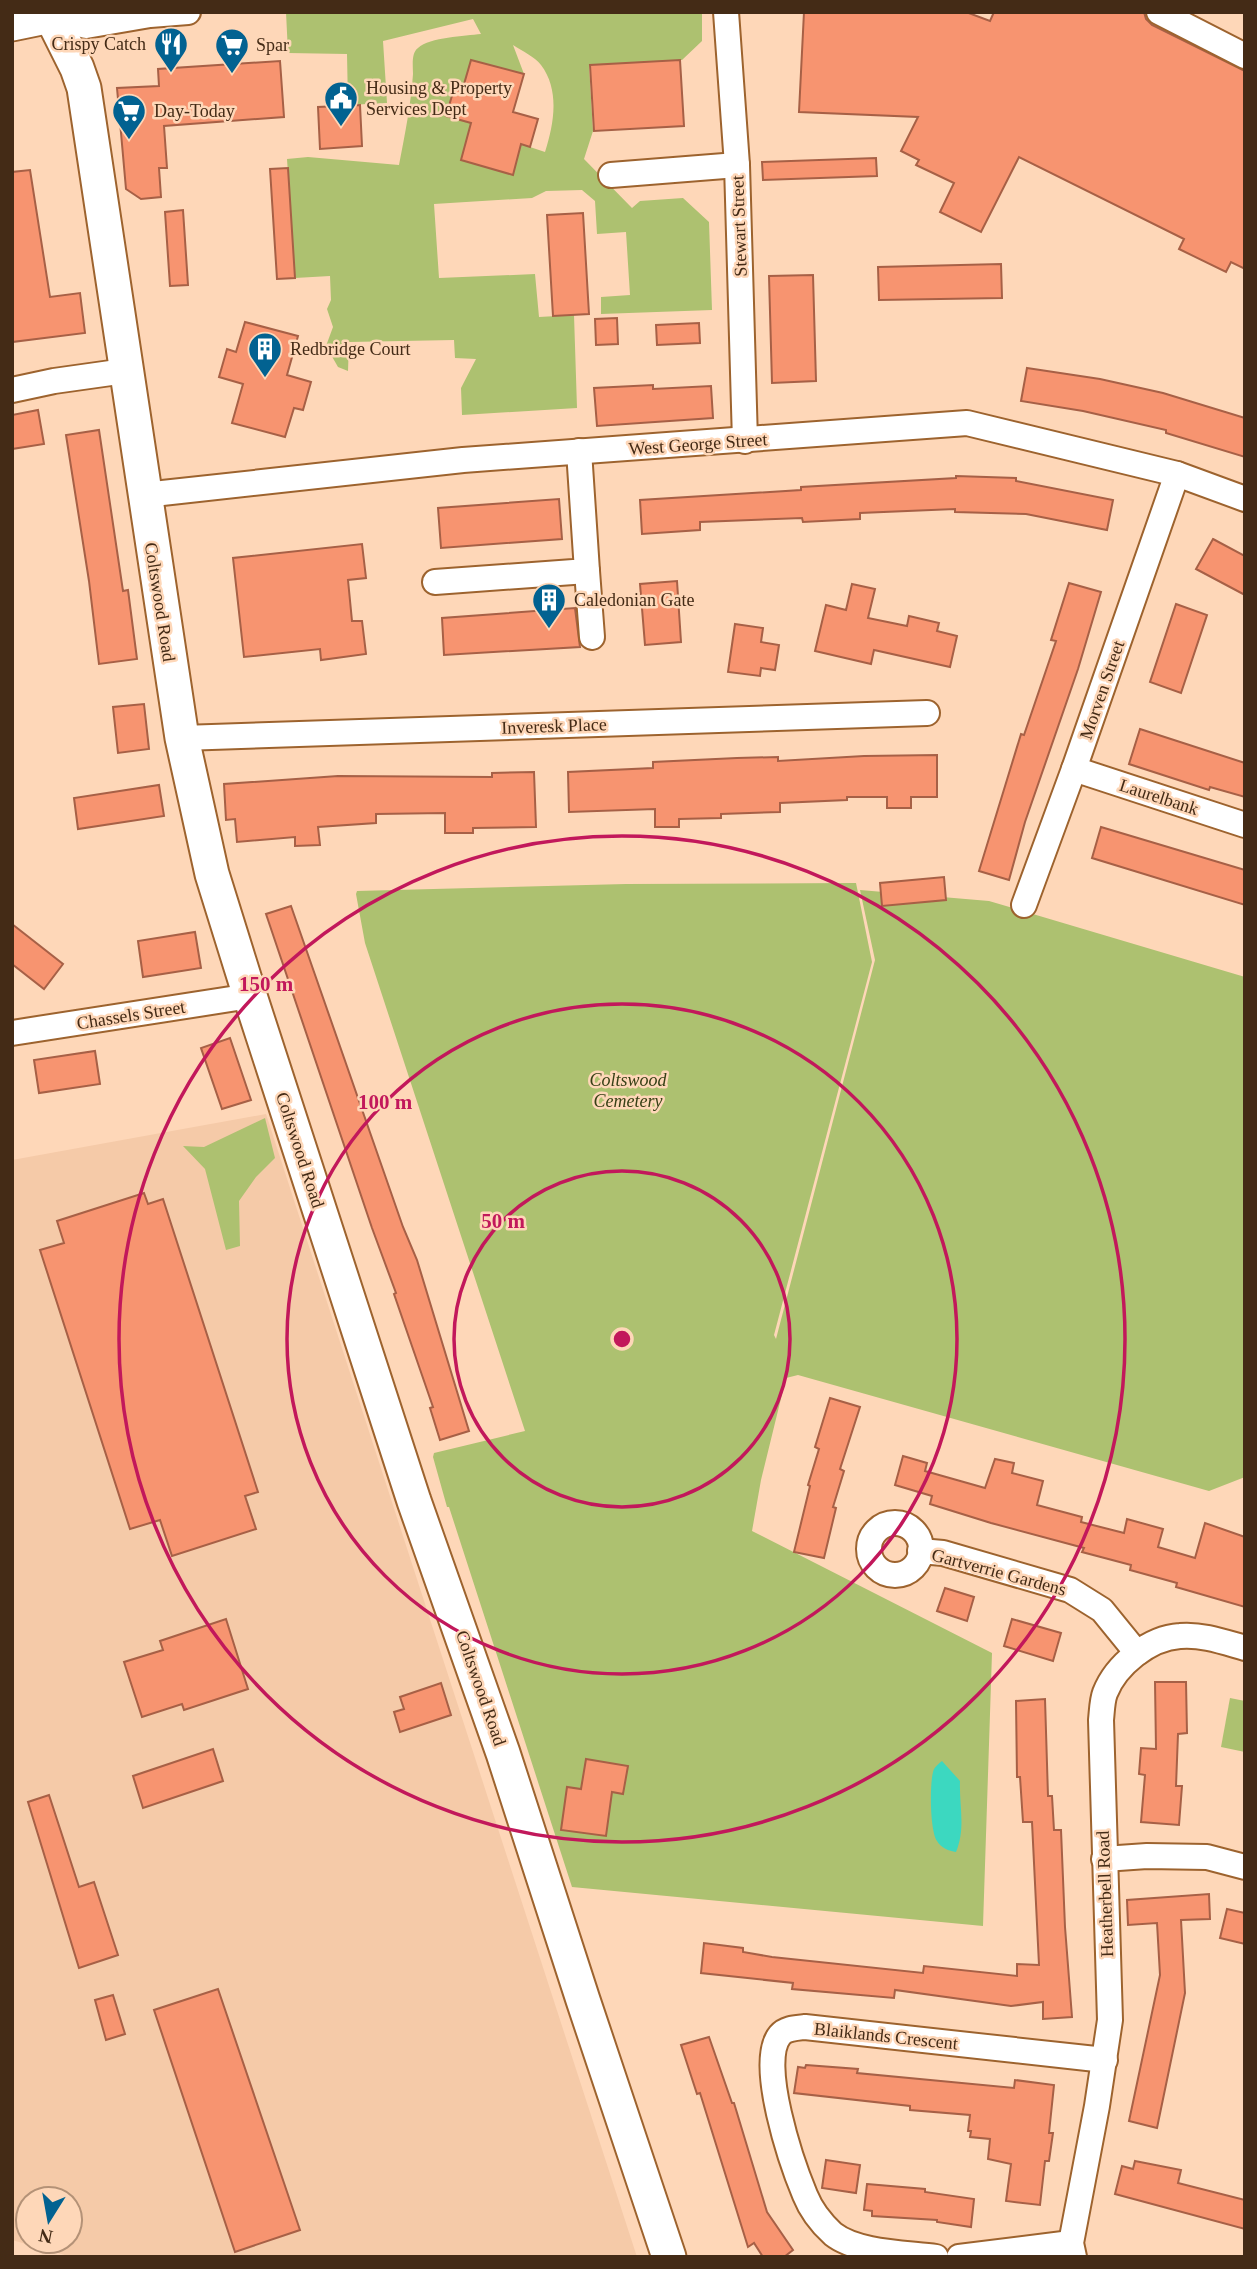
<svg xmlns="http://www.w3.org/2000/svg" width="1257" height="2269" viewBox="0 0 1257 2269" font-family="'Times New Roman',serif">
  <rect width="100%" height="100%" fill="#fed7b8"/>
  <path fill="#f5caa8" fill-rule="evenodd" d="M266,1114L637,2257H72L12,2240V1160ZM28,2199H70V2241H28Z"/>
  <g fill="#adc170" fill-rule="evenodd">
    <path d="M286,12H702V41L682,60L589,65L593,131L584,159L632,208L640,201L683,198L709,222L712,310L601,314V297L630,295L626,232L597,234L595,201L582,190L546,191L532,198L434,204L439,278L535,274L539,317L574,315L577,408L462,415L461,388L476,359L455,358L454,340L349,342L348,371L338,367L326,346L333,327L327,309L331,300L330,276L295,278L287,159L308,157L399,165C405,134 411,104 413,74C413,66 411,53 418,48C430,37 465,36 481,34L473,19L383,41L387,103L348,105L347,54L288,53ZM513,45C522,51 535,57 541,65C560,90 554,124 545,152L521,144L512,174L461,160L471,123L446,116L454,89L462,91L524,74Z"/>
    <polygon points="856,883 872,962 774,1335 776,1339 875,960 860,890 989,901 1245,977 1245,1477 1209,1491 798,1375 786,1378 761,1480 752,1531 992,1653 983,1926 572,1887 449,1507 447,1507 433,1457 434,1453 525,1431 365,943 356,894 357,891 626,884"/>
    <polygon points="265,1118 275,1158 256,1177 239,1201 240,1246 226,1250 205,1169 183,1146 204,1147"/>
    <polygon points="1230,1698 1245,1701 1245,1752 1221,1747"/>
  </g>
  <path fill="#3cd8c0" d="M942,1761L960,1781C959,1806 966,1828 956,1852C949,1851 941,1848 937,1841C930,1831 929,1781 934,1769C936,1766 939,1763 942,1761Z"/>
  <g fill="#f79470" stroke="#a76046" stroke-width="2">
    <polygon points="804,12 966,12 990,21 994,12 1144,12 1146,19 1152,25 1245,71 1245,269 1231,262 1226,272 1179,249 1184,239 1019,157 981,232 940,212 954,183 916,165 919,160 901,151 918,117 799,112"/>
    <polygon points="471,60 524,74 513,112 538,119 530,147 521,144 513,175 461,160 471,123 446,116 454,89 462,91"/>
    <polygon points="680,60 684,126 594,131 590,65"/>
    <polygon points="280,61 284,117 164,126 167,168 159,168 161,197 141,199 126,189 117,88 159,86 158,69"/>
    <polygon points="360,105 362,146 320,149 318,107"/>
    <polygon points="876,158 877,176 763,180 762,162"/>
    <polygon points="288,168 295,278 277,279 270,169"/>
    <polygon points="30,170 50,297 80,293 85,333 12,342 12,172"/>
    <polygon points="183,210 188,285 170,286 165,212"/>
    <polygon points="583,213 589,314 553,316 547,215"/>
    <polygon points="1001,264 1002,298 879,300 878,267"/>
    <polygon points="813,275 816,381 772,383 769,276"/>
    <polygon points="617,318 618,344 596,345 595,319"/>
    <polygon points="245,322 298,336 287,375 311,382 303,410 294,408 285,437 232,423 243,384 219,377 227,349 236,352"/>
    <polygon points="699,323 700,343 657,345 656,325"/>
    <polygon points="1027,368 1100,379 1163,393 1245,418 1245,457 1166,433 1166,430 1083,411 1021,401"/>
    <polygon points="653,385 653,389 711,386 713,418 597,426 594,388"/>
    <polygon points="38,410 44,444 12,449 12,415"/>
    <polygon points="99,430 123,591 128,590 137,659 99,664 89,581 66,435"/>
    <polygon points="956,476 1016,478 1016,481 1113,500 1107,530 1026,514 955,512 955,509 860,513 860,519 803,522 802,518 700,522 700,530 642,534 640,500 801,490 801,487 956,478"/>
    <polygon points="559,499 562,539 441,548 438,508"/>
    <polygon points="1213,539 1245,556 1245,595 1196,569"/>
    <polygon points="362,544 366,578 348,580 352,621 362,621 366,654 321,660 320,649 244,657 233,558"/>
    <polygon points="677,581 681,642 645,645 640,584"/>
    <polygon points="1069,583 1101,592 1078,669 1025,822 1009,880 979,871 1021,734 1024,735 1056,641 1051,640"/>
    <polygon points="852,584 875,589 868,618 907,626 909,616 939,623 937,631 957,636 950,667 874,650 871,664 815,651 826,605 846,610"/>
    <polygon points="1176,604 1207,615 1181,693 1150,682"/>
    <polygon points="575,608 580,647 444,655 442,618"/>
    <polygon points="735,624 763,628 761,642 779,645 775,670 761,668 760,676 728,672"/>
    <polygon points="144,704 149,749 118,753 113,707"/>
    <polygon points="1140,729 1245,763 1245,797 1210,787 1209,790 1129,764"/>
    <polygon points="937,755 937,797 911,797 911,808 887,808 887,797 847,797 847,800 780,803 780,812 721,814 721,818 679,819 679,827 655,827 655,809 569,812 568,772 653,768 653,762 737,758 778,757 778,761 864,756"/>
    <polygon points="534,772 536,827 473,828 473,833 445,833 445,813 376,814 376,823 318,827 320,845 295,846 295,837 237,842 235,819 226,820 224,784 338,776 492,777 492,773"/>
    <polygon points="159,785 164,816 78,829 74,798"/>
    <polygon points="1101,827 1245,870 1245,905 1092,858"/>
    <polygon points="944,877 946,900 882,906 880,883"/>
    <polygon points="291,906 403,1227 417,1260 469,1431 440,1440 430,1408 433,1407 394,1294 396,1293 372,1228 266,914"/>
    <polygon points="12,924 63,964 44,989 12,964"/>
    <polygon points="195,932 201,968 143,977 138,941"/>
    <polygon points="230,1038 251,1100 222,1109 201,1048"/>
    <polygon points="95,1051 100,1084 39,1093 34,1060"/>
    <polygon points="144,1193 148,1204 163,1199 258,1492 245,1496 256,1529 172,1556 160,1520 130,1529 40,1250 64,1243 57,1221"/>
    <polygon points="830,1398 860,1407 840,1469 844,1471 833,1507 836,1508 824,1558 794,1552 810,1486 808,1485 819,1449 815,1447"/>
    <polygon points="903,1456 927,1463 925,1471 985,1488 995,1459 1014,1463 1012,1473 1043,1481 1037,1505 1082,1517 1081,1522 1124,1533 1127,1519 1163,1529 1158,1547 1195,1558 1205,1523 1245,1537 1245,1607 1176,1587 1177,1583 1130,1570 1131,1565 1082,1552 1084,1548 991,1523 930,1504 932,1496 895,1485"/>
    <polygon points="945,1588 974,1597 967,1621 937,1611"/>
    <polygon points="226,1619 248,1689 184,1710 182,1704 142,1717 124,1662 163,1650 160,1641"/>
    <polygon points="1012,1619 1061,1633 1053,1661 1004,1646"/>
    <polygon points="1155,1682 1186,1682 1187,1733 1178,1734 1176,1786 1182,1786 1179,1825 1141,1822 1145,1775 1139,1774 1141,1748 1156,1749"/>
    <polygon points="441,1683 451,1715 400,1732 394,1712 404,1709 400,1697"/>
    <polygon points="1045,1699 1048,1796 1052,1796 1054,1830 1061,1830 1065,1927 1072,2017 1043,2019 1043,2002 1011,2006 895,1990 894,1998 792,1989 793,1983 701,1973 704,1943 743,1948 743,1952 772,1957 923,1973 924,1966 1017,1976 1017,1964 1039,1965 1032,1822 1023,1822 1020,1777 1017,1777 1016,1701"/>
    <polygon points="213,1749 223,1781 143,1808 133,1776"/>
    <polygon points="586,1759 628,1766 623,1794 612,1792 606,1836 561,1830 567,1787 581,1789"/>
    <polygon points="49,1795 79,1887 94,1882 118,1955 79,1968 28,1802"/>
    <polygon points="1209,1894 1210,1919 1181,1920 1185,1993 1157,2128 1129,2121 1160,1975 1157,1923 1128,1925 1127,1900"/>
    <polygon points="1227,1909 1245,1913 1245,1944 1220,1938"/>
    <polygon points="218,1989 300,2230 235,2252 154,2010"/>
    <polygon points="113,1995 125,2034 106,2040 95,2000"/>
    <polygon points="709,2037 732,2103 734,2103 767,2212 793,2250 784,2257 763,2257 754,2243 748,2247 700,2093 697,2094 681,2045"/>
    <polygon points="806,2065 858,2069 857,2073 1014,2088 1015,2080 1054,2085 1049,2133 1053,2133 1049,2161 1045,2161 1040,2205 1006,2201 1011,2164 988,2159 990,2139 970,2137 971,2131 968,2131 970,2115 910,2110 910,2106 794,2093 798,2067 805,2068"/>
    <polygon points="826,2160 860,2165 856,2193 822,2188"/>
    <polygon points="1135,2161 1181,2170 1178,2183 1245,2200 1245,2229 1115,2194 1122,2166 1133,2169"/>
    <polygon points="867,2184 925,2189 925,2192 974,2199 971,2227 937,2222 937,2220 872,2216 872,2211 864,2210"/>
  </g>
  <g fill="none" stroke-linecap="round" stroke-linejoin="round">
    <g stroke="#9d632e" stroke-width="28">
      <g id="minor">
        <polyline points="726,12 737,165 745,441"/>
        <polyline points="1159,12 1245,56"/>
        <polyline points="51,16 86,26 150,15 188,12"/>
        <polyline points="611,175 737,165"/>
        <polyline points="12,390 54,381 125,371"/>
        <polyline points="144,495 463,460 967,423 1177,474 1245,499"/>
        <polyline points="587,571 592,637"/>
        <polyline points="435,582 587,571 579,451"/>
        <polyline points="182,738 927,713"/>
        <polyline points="1074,769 1245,825"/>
        <polyline points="1024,905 1074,769 1177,474"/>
        <polyline points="12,1033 250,996"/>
        <circle cx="895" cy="1549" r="26"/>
        <polyline points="920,1551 943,1553 1070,1590 1102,1610 1137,1653"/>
        <polyline points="1104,1859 1147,1856 1207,1857 1245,1867"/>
        <path d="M936,2257C907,2253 857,2253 833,2234C821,2223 811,2210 805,2195C792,2164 757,2062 780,2035C786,2028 796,2028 805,2027L1105,2060"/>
        <polyline points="959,2257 1071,2243"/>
        <path d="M1074,2257L1071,2243L1097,2106L1110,2020L1101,1720C1102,1711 1102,1701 1105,1693C1116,1665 1149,1638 1180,1636C1202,1634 1224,1642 1245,1648"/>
      </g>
    </g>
    <g stroke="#9d632e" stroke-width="37">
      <g id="secondary">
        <polyline points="51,16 77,68 84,88 182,738 212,874 250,996 414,1501 503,1753 583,2000 669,2257"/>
        <polyline points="12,24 51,16"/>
      </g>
    </g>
    <use href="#minor" stroke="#fff" stroke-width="24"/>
    <use href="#secondary" stroke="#fff" stroke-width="33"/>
  </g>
  <g fill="none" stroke="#c2185b" stroke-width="3.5">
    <circle cx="622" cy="1339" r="168"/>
    <circle cx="622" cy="1339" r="335"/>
    <circle cx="622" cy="1339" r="503"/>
  </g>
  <defs>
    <g id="restaurant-pin" transform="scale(1.75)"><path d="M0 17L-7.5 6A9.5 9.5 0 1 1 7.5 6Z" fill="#026291" stroke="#fed7b8"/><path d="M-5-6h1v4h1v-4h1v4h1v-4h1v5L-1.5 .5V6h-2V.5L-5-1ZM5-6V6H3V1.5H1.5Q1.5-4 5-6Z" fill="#fff"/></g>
    <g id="supermarket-pin" transform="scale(1.75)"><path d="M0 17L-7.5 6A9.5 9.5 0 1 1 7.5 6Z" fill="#026291" stroke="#fed7b8"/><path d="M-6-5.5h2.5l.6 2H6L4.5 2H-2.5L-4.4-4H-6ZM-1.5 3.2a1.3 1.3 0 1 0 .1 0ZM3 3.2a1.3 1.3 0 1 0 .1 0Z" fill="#fff"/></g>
    <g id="civic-pin" transform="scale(1.75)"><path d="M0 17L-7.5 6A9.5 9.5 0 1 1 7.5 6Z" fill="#026291" stroke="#fed7b8"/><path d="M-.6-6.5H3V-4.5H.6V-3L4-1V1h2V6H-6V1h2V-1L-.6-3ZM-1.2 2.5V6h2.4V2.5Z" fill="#fff"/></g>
    <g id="building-pin" transform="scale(1.75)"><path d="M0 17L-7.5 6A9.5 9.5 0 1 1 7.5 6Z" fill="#026291" stroke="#fed7b8"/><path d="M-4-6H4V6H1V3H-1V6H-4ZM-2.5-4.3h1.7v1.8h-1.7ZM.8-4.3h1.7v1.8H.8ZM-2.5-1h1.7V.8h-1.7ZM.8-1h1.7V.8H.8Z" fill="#fff"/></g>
  </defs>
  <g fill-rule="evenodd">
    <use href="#restaurant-pin" x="171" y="44"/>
    <use href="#supermarket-pin" x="232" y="45"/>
    <use href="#civic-pin" x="341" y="98"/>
    <use href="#supermarket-pin" x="129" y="111"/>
    <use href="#building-pin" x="265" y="349"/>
    <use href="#building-pin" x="549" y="600"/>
  </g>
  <g text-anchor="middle" stroke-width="5" stroke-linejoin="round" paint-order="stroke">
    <g font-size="18" fill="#442b16" stroke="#fed7b8" text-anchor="start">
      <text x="146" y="50" text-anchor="end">Crispy Catch</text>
      <text x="256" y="51">Spar</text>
      <text x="366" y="94">Housing &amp; Property<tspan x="366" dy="21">Services Dept</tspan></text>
      <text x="154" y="117">Day-Today</text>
      <text x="290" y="355">Redbridge Court</text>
      <text x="574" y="606">Caledonian Gate</text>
    </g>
    <g font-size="18" fill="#442b16" stroke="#fed7b8">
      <text transform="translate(739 226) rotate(-92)" y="6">Stewart Street</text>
      <text transform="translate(698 444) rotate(-4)" y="6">West George Street</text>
      <text transform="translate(160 602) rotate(81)" y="6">Coltswood Road</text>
      <text transform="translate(1102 690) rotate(-71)" y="6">Morven Street</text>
      <text transform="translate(554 726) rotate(-2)" y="6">Inveresk Place</text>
      <text transform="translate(1159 797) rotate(18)" y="6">Laurelbank</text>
      <text transform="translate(131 1015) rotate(-9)" y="6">Chassels Street</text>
      <text transform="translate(300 1150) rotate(72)" y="6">Coltswood Road</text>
      <text transform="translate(999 1572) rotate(15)" y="6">Gartverrie Gardens</text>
      <text transform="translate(481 1688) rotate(71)" y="6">Coltswood Road</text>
      <text transform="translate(1105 1894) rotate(-92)" y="6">Heatherbell Road</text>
      <text transform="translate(886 2036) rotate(6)" y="6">Blaiklands Crescent</text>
    </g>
    <g font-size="18" font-style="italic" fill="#374016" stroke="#fed7b8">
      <text x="628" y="1086">Coltswood<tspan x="628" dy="21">Cemetery</tspan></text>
    </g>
  </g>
  <circle cx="622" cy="1339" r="10" fill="#c2185b" stroke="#fed7b8" stroke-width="3.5"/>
  <g font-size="21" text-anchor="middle" font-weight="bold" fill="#c2185b" stroke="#fed7b8" stroke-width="5" stroke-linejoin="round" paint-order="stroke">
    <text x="266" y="991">150 m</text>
    <text x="385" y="1109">100 m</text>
    <text x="503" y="1228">50 m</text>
  </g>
  <rect width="1257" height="2269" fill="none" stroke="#442b16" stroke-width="28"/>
  <g transform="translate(49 2220) rotate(191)"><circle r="33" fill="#fed7b8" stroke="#b49277" stroke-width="2"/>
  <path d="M0-5L12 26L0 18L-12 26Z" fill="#026291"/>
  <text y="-10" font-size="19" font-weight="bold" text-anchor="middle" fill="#442b16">N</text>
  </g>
</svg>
